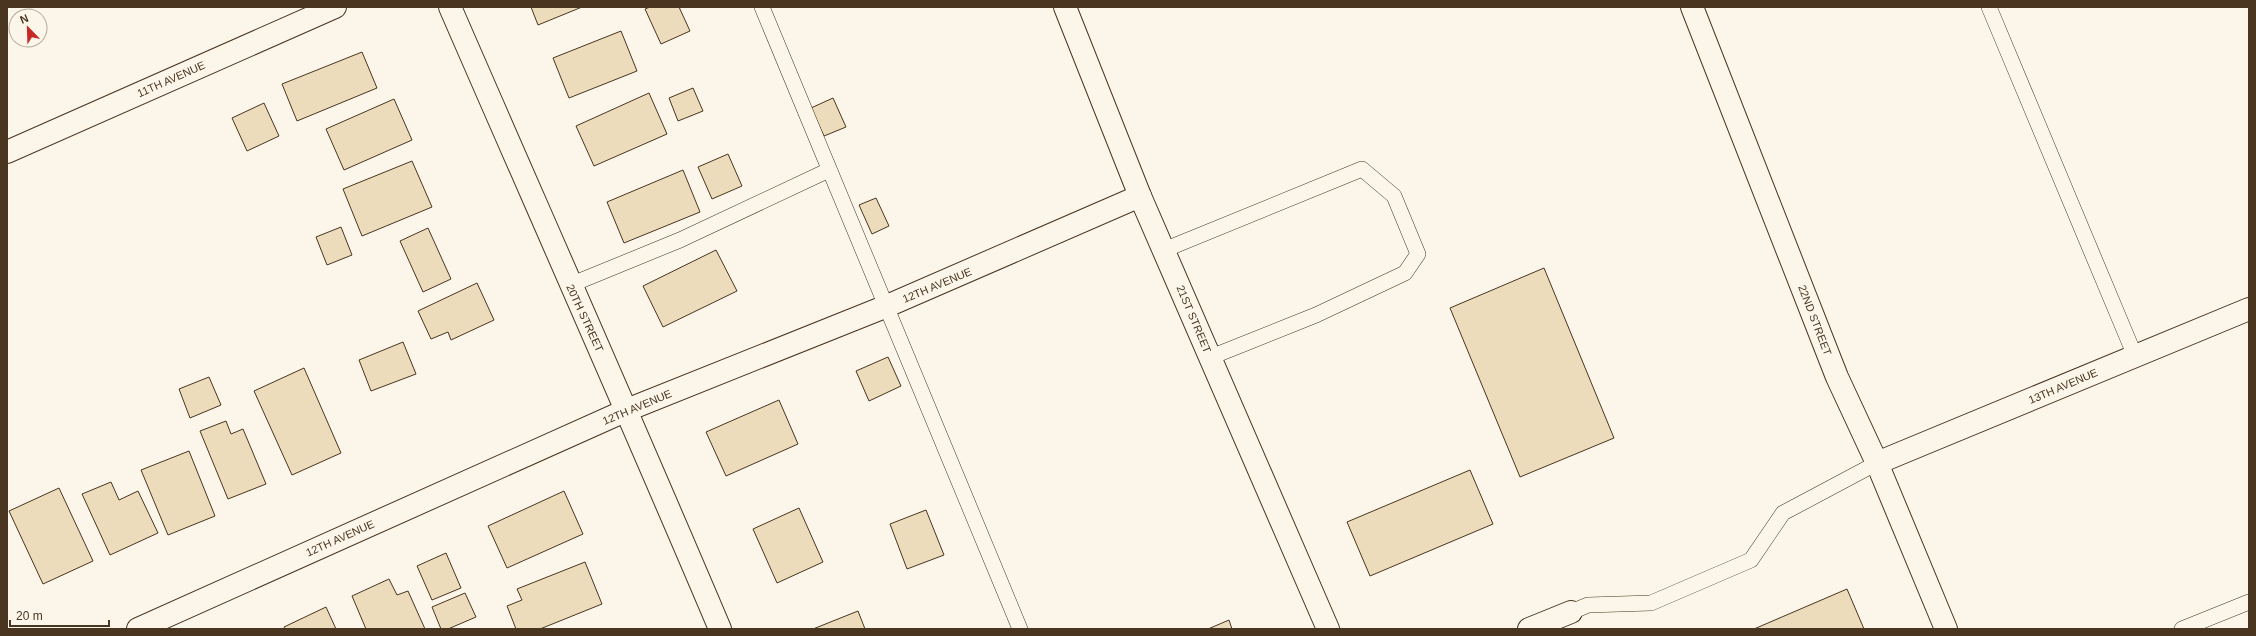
<svg xmlns="http://www.w3.org/2000/svg" width="2256" height="636" viewBox="0 0 2256 636" font-family="Helvetica,sans-serif">
  <rect width="100%" height="100%" fill="#fbf6e9"/>
  <g fill="#ecdcbc" stroke="#4a3520">
    <polygon points="531,7 582,7 538,25"/>
    <polygon points="650,7 679,7 690,31 661,44 645,9"/>
    <polygon points="621,31 637,71 569,98 553,58"/>
    <polygon points="362,52 377,88 297,121 282,84"/>
    <polygon points="693,88 703,111 678,121 669,98"/>
    <polygon points="649,93 667,134 594,166 576,126"/>
    <polygon points="833,98 846,127 824,136 811,108"/>
    <polygon points="394,99 412,140 344,170 326,129"/>
    <polygon points="264,103 279,136 247,151 232,118"/>
    <polygon points="728,154 742,186 712,199 698,167"/>
    <polygon points="412,161 432,207 362,236 343,189"/>
    <polygon points="683,170 700,212 624,243 607,202"/>
    <polygon points="876,198 889,226 872,234 859,205"/>
    <polygon points="341,227 352,255 327,265 316,237"/>
    <polygon points="428,228 451,279 423,292 400,241"/>
    <polygon points="716,250 737,291 663,327 643,286"/>
    <polygon points="1544,268 1614,438 1520,477 1450,308"/>
    <polygon points="477,283 494,320 451,340 448,332 431,339 418,311"/>
    <polygon points="403,342 416,374 371,391 359,360"/>
    <polygon points="888,357 901,386 869,401 856,371"/>
    <polygon points="304,368 341,453 292,475 254,391"/>
    <polygon points="209,377 221,405 190,418 179,389"/>
    <polygon points="779,400 798,444 726,476 706,432"/>
    <polygon points="226,421 231,434 243,429 266,484 228,499 200,431"/>
    <polygon points="189,451 215,516 168,535 141,470"/>
    <polygon points="1470,470 1493,524 1370,576 1347,522"/>
    <polygon points="111,482 119,500 138,491 158,533 110,555 82,494"/>
    <polygon points="59,488 93,561 43,584 9,511"/>
    <polygon points="564,491 583,534 507,568 488,526"/>
    <polygon points="799,508 823,562 777,583 753,529"/>
    <polygon points="926,510 944,555 907,569 890,524"/>
    <polygon points="446,553 461,588 432,600 417,566"/>
    <polygon points="585,562 602,604 540,629 516,629 507,606 522,600 517,589"/>
    <polygon points="389,579 397,595 408,591 425,629 366,629 352,596"/>
    <polygon points="1847,589 1864,629 1754,629"/>
    <polygon points="465,593 476,617 448,629 441,629 432,607"/>
    <polygon points="326,607 336,629 285,629 284,627"/>
    <polygon points="858,611 865,629 813,629"/>
    <polygon points="1229,620 1232,629 1208,629"/>
  </g>
  <g fill="none" stroke-linecap="round" stroke-linejoin="round">
    <g stroke="#4a3520" stroke-width="16">
      <g id="service">
        <polyline points="762,7 1020,629"/>
        <polyline points="1989,7 2135,356"/>
        <polyline points="1164,250 1362,169 1394,196 1418,254 1405,273 1316,315 1211,357"/>
        <polyline points="570,285 680,240 829,170"/>
        <polyline points="1571,612 1588,605 1651,603 1751,560 1783,513 1877,463"/>
        <polyline points="2182,629 2249,602"/>
      </g>
    </g>
    <g stroke="#4a3520" stroke-width="24">
      <g id="minor">
        <polyline points="1065,7 1140,196 1328,629"/>
        <polyline points="1692,7 1837,377 1877,463 1946,629"/>
        <polyline points="7,152 335,7"/>
        <polyline points="1877,463 2249,309"/>
        <polyline points="138,629 627,410 887,306 1140,196"/>
        <polyline points="1529,629 1571,612"/>
      </g>
    </g>
    <g stroke="#4a3520" stroke-width="24">
      <path id="tertiary" d="M450,7C540,214 632,421 720,629"/>
    </g>
    <use href="#service" stroke="#fbf6e9" stroke-width="15"/>
    <use href="#minor" stroke="#fbf6e9" stroke-width="22"/>
    <use href="#tertiary" stroke="#fbf6e9" stroke-width="22"/>
  </g>
  <g text-anchor="middle" stroke-width="3" stroke-linejoin="round" paint-order="stroke">
    <g font-size="11" fill="#4a3520" stroke="#fbf6e9">
      <text transform="translate(171 79) rotate(-24)" y="4">11TH AVENUE</text>
      <text transform="translate(937 285) rotate(-23)" y="4">12TH AVENUE</text>
      <text transform="translate(585 318) rotate(65)" y="4">20TH STREET</text>
      <text transform="translate(1194 319) rotate(67)" y="4">21ST STREET</text>
      <text transform="translate(1815 320) rotate(69)" y="4">22ND STREET</text>
      <text transform="translate(2063 386) rotate(-23)" y="4">13TH AVENUE</text>
      <text transform="translate(637 407) rotate(-23)" y="4">12TH AVENUE</text>
      <text transform="translate(340 538) rotate(-24)" y="4">12TH AVENUE</text>
    </g>
  </g>
  <rect width="2256" height="636" fill="none" stroke="#4a3520" stroke-width="16"/>
  <g transform="translate(28 28) rotate(337)"><circle r="19" fill="#fbf6e9" stroke="#b4a999"/>
  <path d="M0-3L7 15L0 10L-7 15Z" fill="#c62828"/>
  <text y="-6" font-size="11" font-weight="bold" text-anchor="middle" fill="#4a3520">N</text>
  </g>
  <path d="M10 620v6h99v-6" fill="none" stroke="#4a3520" stroke-width="2"/>
  <text x="16" y="620" font-size="12" fill="#4a3520" stroke="#fbf6e9" stroke-width="3" paint-order="stroke">20 m</text>
</svg>
